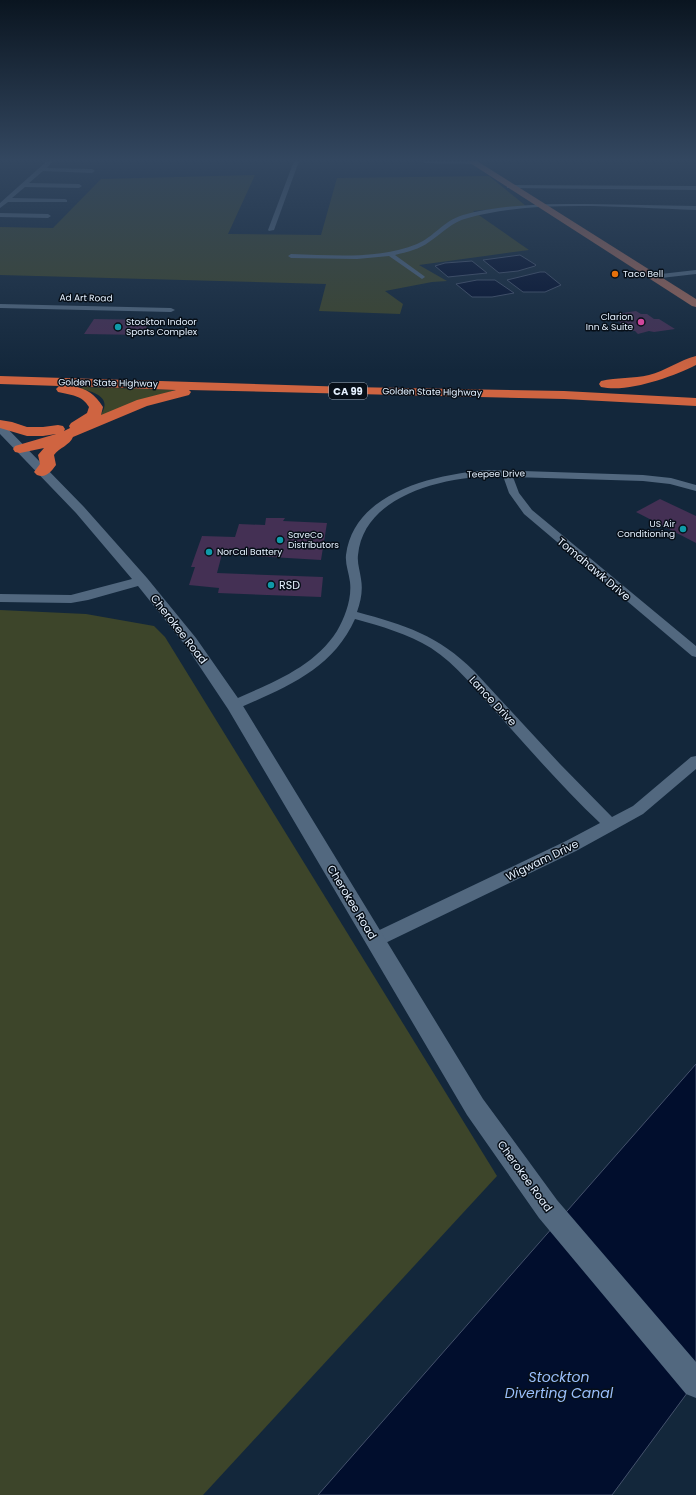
<svg xmlns="http://www.w3.org/2000/svg" width="696" height="1495" viewBox="0 0 696 1495" font-family="Poppins,sans-serif">
  <rect width="100%" height="100%" fill="#13273b"/>
  <g fill="#3d452a">
    <polygon points="255,175 228,234 321,235 337,178 489,176 526,206 473,211 529,250 419,265 447,281 432,282 385,291 403,304 400,314 319,311 326,284 0,275 0,227 53,228 101,179"/>
    <path d="M82,387L175,390L99,417C114,399 96,392 81,389Z"/>
    <polygon points="0,610 86,614 154,626 165,637 497,1176 203,1495 0,1495"/>
  </g>
  <g fill="#010e2d" stroke="#45526c">
    <polygon points="520,255 536,265 535,266 518,271 499,273 483,260"/>
    <polygon points="472,261 487,273 448,277 435,266 445,263"/>
    <polygon points="540,272 545,272 561,285 545,292 523,292 507,280"/>
    <polygon points="477,280 495,280 514,293 492,297 472,297 456,284"/>
    <polygon points="696,1064 696,1381 612,1495 318,1495"/>
  </g>
  <g fill="#443054">
    <polygon points="636,311 641,314 647,314 654,319 659,319 675,329 654,332 649,331 638,334 635,331 627,330 625,326 612,317 617,316 616,314"/>
    <polygon points="94,319 150,320 143,335 84,334"/>
    <polygon points="660,499 696,516 696,543 636,512"/>
    <polygon points="266,518 285,518 283,521 327,523 321,560 222,554 217,573 323,577 321,597 218,593 219,588 189,585 195,567 191,567 202,536 235,537 239,524 265,525"/>
  </g>
  <g fill="none" stroke-linecap="round" stroke-linejoin="round">
    <g fill="#52687f" fill-rule="evenodd">
      <polygon points="47,161 53,161 47,168 92,169 95,171 92,173 43,171 29,183 79,184 82,186 79,188 25,187 12,198 65,199 67,200 67,202 8,202 0,208 0,203"/>
      <polygon points="294,161 299,161 274,230 269,231 268,230"/>
      <polygon points="509,185 696,186 696,190 507,188 507,186"/>
      <path d="M587,204L696,206V210C625,208 536,199 468,218C451,222 443,233 429,242C420,249 407,252 395,255L424,276L425,277L422,279L389,256L357,259L291,258L288,256L291,254C333,255 377,260 417,244C434,237 443,221 463,215C503,204 546,204 587,204Z"/>
      <polygon points="0,213 48,214 51,216 48,218 0,217"/>
      <polygon points="696,270 696,274 652,279 649,277 652,275"/>
      <polygon points="0,304 171,308 175,310 171,312 0,308"/>
      <path d="M489,470L643,475L671,478L696,485V491L670,484L643,481L513,477L519,493L532,510L696,646V657L692,656L524,514L509,493L503,476C452,475 364,492 358,555C357,563 360,571 361,579C363,590 361,601 357,612C405,625 438,635 474,671L560,764L612,817L633,806L691,757L696,756V769L643,814L616,829L576,851L375,948L369,945L367,940L369,935L566,841L600,823C563,788 530,750 496,712C476,690 457,665 431,648C408,634 381,626 355,619C333,669 285,688 239,708L234,710L229,708L227,705L229,702C268,684 313,669 337,631C345,617 352,599 350,582C349,573 345,564 346,555C354,491 437,474 489,470Z"/>
    </g>
    <g fill="#52687f" fill-rule="evenodd">
      <polygon points="422,161 475,161 475,162 472,164 425,163"/>
      <polygon points="0,424 4,425 84,507 147,578 196,638 240,701 483,1099 557,1200 696,1362 696,1398 686,1394 539,1218 467,1115 228,709 186,646 138,586 88,600 71,603 0,602 0,594 71,595 132,579 76,513 0,434"/>
    </g>
    <polygon fill="#9d665a" fill-rule="evenodd" points="467,161 477,161 696,299 696,307 692,306"/>
    <g fill="#cf6441" fill-rule="evenodd">
      <path d="M696,356V365C672,377 628,393 601,387L599,384L601,381C617,377 633,379 649,375C665,371 680,360 696,356Z"/>
      <path d="M0,376L350,387L564,391L696,398V406L564,399L189,390L191,392L189,395L147,406L73,437C70,445 59,448 54,455L56,465C50,473 46,478 37,475L34,472L40,464L38,455L44,448L20,453L15,452L13,449L15,446L56,434L43,436H27L0,428V420L12,422L27,427H43L58,425L63,426L65,429L64,431L70,428L69,426L71,423L87,413L89,407C82,395 71,395 58,392L56,389L59,386L0,384ZM73,386L176,390L137,400L101,415L103,407C95,394 87,389 73,386Z"/>
    </g>
  </g>
  <linearGradient id="sky" x2="0" y2="1"><stop stop-color="#0a1520"/><stop offset="0.43" stop-color="#334760"/><stop offset="1" stop-color="#334760" stop-opacity="0"/></linearGradient>
  <rect width="696" height="371" fill="url(#sky)"/>
  <circle fill="#e8710a" stroke="#070f18" stroke-width="1.5" cx="615" cy="274" r="4"/>
  <circle fill="#d1479c" stroke="#070f18" stroke-width="1.5" cx="641" cy="322" r="4"/>
  <g fill="#0f9aa8" stroke="#070f18" stroke-width="1.5">
    <circle cx="118" cy="327" r="4"/>
    <circle cx="683" cy="529" r="4"/>
    <circle cx="280" cy="540" r="4"/>
    <circle cx="209" cy="552" r="4"/>
    <circle cx="271" cy="585" r="4"/>
  </g>
  <g text-anchor="middle" stroke-width="3" stroke-linejoin="round" paint-order="stroke">
    <g font-size="9" fill="#e4f0fe" stroke="#070f18" text-anchor="start">
      <text x="623" y="277">Taco Bell</text>
      <text x="633" y="320" text-anchor="end">Clarion<tspan x="633" dy="10">Inn &amp; Suite</tspan></text>
      <text x="126" y="325">Stockton Indoor<tspan x="126" dy="10">Sports Complex</tspan></text>
      <text x="675" y="527" text-anchor="end">US Air<tspan x="675" dy="10">Conditioning</tspan></text>
      <text x="288" y="538">SaveCo<tspan x="288" dy="10">Distributors</tspan></text>
      <text x="217" y="555">NorCal Battery</text>
    </g>
    <g font-size="9" fill="#e4f0fe" stroke="#070f18">
      <text transform="translate(86 298) rotate(1)" y="3">Ad Art Road</text>
      <text transform="translate(108 383) rotate(1)" y="3">Golden State Highway</text>
      <text transform="translate(432 392) rotate(1)" y="3">Golden State Highway</text>
      <text transform="translate(496 474) rotate(-1)" y="3">Teepee Drive</text>
    </g>
    <rect fill="#070f18" stroke="#a2acb9" stroke-width="1" x="329" y="383" width="38" height="16" rx="3"/>
    <g font-size="10" font-weight="bold" fill="#e4f0fe">
      <text x="348" y="395">CA 99</text>
    </g>
    <g font-size="11" fill="#e4f0fe" stroke="#070f18">
      <text transform="translate(594 569) rotate(40)" y="4">Tomahawk Drive</text>
      <text transform="translate(179 629) rotate(52)" y="4">Cherokee Road</text>
      <text transform="translate(493 701) rotate(47)" y="4">Lance Drive</text>
      <text transform="translate(542 860) rotate(-26)" y="4">Wigwam Drive</text>
      <text transform="translate(352 902) rotate(59)" y="4">Cherokee Road</text>
      <text transform="translate(525 1176) rotate(54)" y="4">Cherokee Road</text>
    </g>
    <g font-size="11" fill="#e4f0fe" stroke="#070f18" text-anchor="start">
      <text x="279" y="589">RSD</text>
    </g>
    <g font-size="14" font-style="italic" fill="#9abffc" stroke="#070f18">
      <text x="559" y="1382">Stockton<tspan x="559" dy="16">Diverting Canal</tspan></text>
    </g>
  </g>
</svg>
